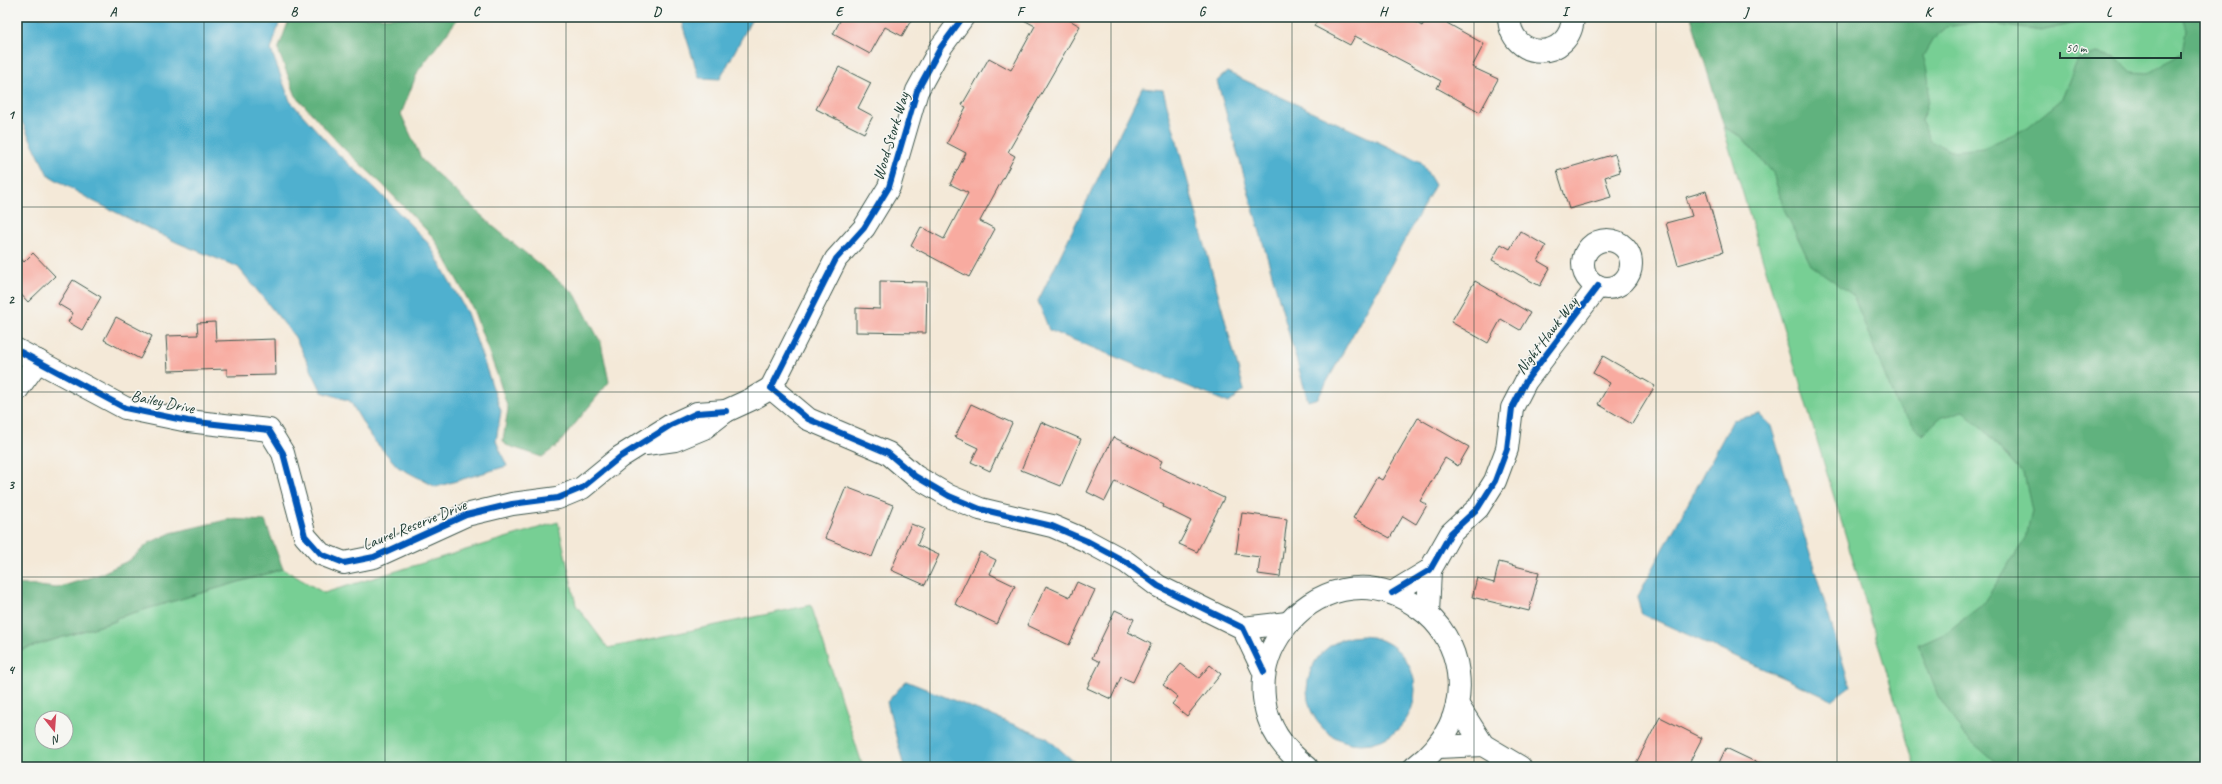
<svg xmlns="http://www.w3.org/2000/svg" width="2222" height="784" viewBox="0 0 2222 784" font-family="Caveat,sans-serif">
  <rect width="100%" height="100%" fill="#f6f6f2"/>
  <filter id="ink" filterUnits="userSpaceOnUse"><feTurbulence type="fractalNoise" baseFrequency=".025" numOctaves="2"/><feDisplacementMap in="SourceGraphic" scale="8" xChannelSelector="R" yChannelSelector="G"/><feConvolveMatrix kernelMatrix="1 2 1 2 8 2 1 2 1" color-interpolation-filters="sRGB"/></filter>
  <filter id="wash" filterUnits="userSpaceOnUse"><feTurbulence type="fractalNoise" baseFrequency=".012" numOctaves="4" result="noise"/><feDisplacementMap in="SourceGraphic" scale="16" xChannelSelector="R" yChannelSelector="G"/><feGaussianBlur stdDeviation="0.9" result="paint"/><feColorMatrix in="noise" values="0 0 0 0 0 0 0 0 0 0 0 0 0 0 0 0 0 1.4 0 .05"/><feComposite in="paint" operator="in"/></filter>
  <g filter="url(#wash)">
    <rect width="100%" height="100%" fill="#f4e9d8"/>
    <g fill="#77cf94" stroke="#4b8664" fill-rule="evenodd">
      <polygon points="1724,17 2205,17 2205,767 1915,767 1723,127 1741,136 1767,166"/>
      <path d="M558,522L576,605L608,648L811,605L863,767H17V651L116,621L115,618L283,569L324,593ZM42,718H66V742H42Z"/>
    </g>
    <g fill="#61b27e" stroke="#407859">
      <polygon points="290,17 459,17 418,71 401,114 422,160 495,228 575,294 601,343 609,382 557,446 542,457 506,445 503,440 508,409 498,377 473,309 434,238 382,184 342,147 296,96 278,50"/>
      <path d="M1691,17H2100L2041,31L1977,22L1947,27L1933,39L1923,56C1930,78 1932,99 1921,121L1932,142L1952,151L1983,148L2027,128L2061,100L2078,59L2097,53L2116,58L2131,72L2149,73L2182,53L2186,30L2182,17H2205V767H2001L1964,735L1938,696L1918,644H1922L1944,634L1982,605L2026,538L2032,511L2024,474L2015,466L1981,427L1963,411L1940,418L1922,435L1897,406L1853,295L1811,265L1784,209L1773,173L1741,136L1724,127Z"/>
      <polygon points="230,519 265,521 283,569 116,618 116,621 17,651 17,584 57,588 98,575 130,560 149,543 171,533"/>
    </g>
    <g fill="#50b0cf" stroke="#387682">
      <polygon points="17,17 281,17 271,50 290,101 337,153 377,190 429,244 467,313 501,411 496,441 507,466 436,487 398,467 371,437 350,401 322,392 295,337 238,267 178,243 91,200 48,175 17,112"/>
      <polygon points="680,17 753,17 720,79 699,78"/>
      <polygon points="1227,72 1421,162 1435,185 1318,398 1308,401 1217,81"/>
      <polygon points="1142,88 1163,90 1244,390 1229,403 1049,330 1038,301"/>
      <polygon points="1760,414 1771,426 1850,686 1832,700 1642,614 1637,598 1733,420"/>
      <circle cx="1361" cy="690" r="54"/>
      <polygon points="906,681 1047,738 1080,767 904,767 887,702"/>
    </g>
    <g id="blocks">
      <g fill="#f8aba0">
        <polygon points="842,17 913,17 902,36 885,27 870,54 833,34"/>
        <polygon points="1018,17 1064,17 1080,26 1008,152 1015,156 980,221 995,229 969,277 911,246 921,227 944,239 968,193 950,184 966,153 947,143 966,107 962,105 989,58 1011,70 1035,26"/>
        <polygon points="1319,17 1406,17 1422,26 1427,17 1451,17 1447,23 1484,44 1472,67 1498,79 1480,112 1437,88 1441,81 1355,36 1350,45 1314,26"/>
        <polygon points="839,67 871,83 858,108 873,116 864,133 816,109"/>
        <polygon points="1615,154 1620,172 1605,177 1611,197 1569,209 1557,171"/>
        <polygon points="1706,191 1723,252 1678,265 1666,223 1692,216 1686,197"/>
        <polygon points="1520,231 1546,246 1538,261 1550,268 1540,286 1492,260 1501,244 1510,249"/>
        <polygon points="33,253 55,276 28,302 17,290 17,254 24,262"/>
        <polygon points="73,280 101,297 82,330 68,322 73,313 58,304"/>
        <polygon points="880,281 927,282 926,333 856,332 856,308 880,309"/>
        <polygon points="1475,281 1530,313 1520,330 1501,319 1488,343 1451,322"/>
        <polygon points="116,317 152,336 140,359 104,340"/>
        <polygon points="215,322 216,341 275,339 276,375 227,376 227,369 168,371 166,336 198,335 197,323"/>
        <polygon points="1603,356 1655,386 1632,424 1598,404 1610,383 1593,373"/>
        <polygon points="971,404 1012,423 990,471 971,462 978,448 955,437"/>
        <polygon points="1418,418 1469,447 1458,466 1445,458 1420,501 1427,505 1416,524 1403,516 1390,538 1353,518 1377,477 1382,480"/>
        <polygon points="1041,422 1081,439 1061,486 1021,470"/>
        <polygon points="1113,437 1162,461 1159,467 1224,498 1197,552 1179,544 1191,521 1163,507 1164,505 1115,481 1105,501 1087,492"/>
        <polygon points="846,487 893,505 872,557 825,538"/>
        <polygon points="1242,513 1287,519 1280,577 1258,574 1260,557 1236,554"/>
        <polygon points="911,524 924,529 917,545 939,555 925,585 891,570"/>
        <polygon points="980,552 996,560 990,574 1015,586 997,624 955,604"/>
        <polygon points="1499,562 1539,572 1529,611 1472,597 1477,578 1494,583"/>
        <polygon points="1077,582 1095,590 1069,645 1027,625 1046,586 1070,597"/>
        <polygon points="1115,610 1134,619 1128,632 1151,644 1133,682 1121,677 1111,699 1087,688 1100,662 1092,658"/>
        <polygon points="1181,664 1199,678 1210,665 1221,674 1187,716 1172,704 1178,697 1163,685"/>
        <polygon points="1660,717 1702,738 1687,767 1634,767"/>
        <polygon points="1726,748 1766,767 1717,767"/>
      </g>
    </g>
  </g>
  <g filter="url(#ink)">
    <use href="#blocks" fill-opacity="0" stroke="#3f574d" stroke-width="1"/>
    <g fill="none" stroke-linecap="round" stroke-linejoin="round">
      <g stroke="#3f574d" stroke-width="24">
        <g id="minor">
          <path d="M1509,17C1510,62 1571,62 1573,17"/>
          <circle cx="1607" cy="264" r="24"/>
          <polyline points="17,350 125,408 188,421 269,430 283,453 305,536 321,554 344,563 374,557 466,515 512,504 558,498 582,488 620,457 671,425 697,413 726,411"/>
          <polyline points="771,388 808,419 888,453 915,476 949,496 980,509 1052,526 1087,541 1126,562 1158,586 1243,628 1264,672"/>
          <polyline points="771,388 836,259 864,228 889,187 917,91 941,47 963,17"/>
          <polyline points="17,390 38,361"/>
          <polyline points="646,444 675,440 704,428 726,411 752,399 771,388"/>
          <polyline points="1392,593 1430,570 1451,533 1478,508 1495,481 1507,449 1512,408 1526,381 1598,286"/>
          <polyline points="1428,613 1430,570"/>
          <polyline points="1243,628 1287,623"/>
          <polyline points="1457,704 1483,745 1520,767"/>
          <polyline points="1438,747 1483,745"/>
          <path d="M1307,767C1198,687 1316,533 1419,608C1441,623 1455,647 1458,673C1463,711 1445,745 1415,767"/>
        </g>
      </g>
      <use href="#minor" stroke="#fff" stroke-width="22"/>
      <g stroke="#f6f6f2" stroke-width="8">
        <g id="cycleway">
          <polyline points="963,17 941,47 917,91 889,187 864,228 836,259 771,388 808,419 888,453 915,476 949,496 980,509 1052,526 1087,541 1126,562 1158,586 1243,628 1264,672"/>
          <polyline points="17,350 125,408 188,421 269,430 283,453 305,536 321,554 344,563 374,557 466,515 512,504 558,498 582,488 620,457 671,425 697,413 726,411"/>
          <polyline points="1392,593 1430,570 1451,533 1478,508 1495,481 1507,449 1512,408 1526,381 1598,286"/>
        </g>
      </g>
      <use href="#cycleway" stroke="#0057b8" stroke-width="6"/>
    </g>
  </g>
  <path fill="none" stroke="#1f3d34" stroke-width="1" stroke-opacity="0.55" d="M204,17V767M385,17V767M566,17V767M748,17V767M930,17V767M1111,17V767M1292,17V767M1474,17V767M1656,17V767M1837,17V767M2018,17V767M17,207H2205M17,392H2205M17,577H2205"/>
  <g text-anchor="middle" stroke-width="3" stroke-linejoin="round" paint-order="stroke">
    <g font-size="16" fill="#1f3d34" stroke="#f6f6f2">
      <text transform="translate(890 136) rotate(-73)" y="6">Wood Stork Way</text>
      <text transform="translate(1546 335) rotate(-53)" y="6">Night Hawk Way</text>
      <text transform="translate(163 401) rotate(12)" y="6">Bailey Drive</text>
      <text transform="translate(414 524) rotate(-22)" y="6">Laurel Reserve Drive</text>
    </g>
  </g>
  <rect width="2222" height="784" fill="none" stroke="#f6f6f2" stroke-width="44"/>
  <g transform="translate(54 730) rotate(163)"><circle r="19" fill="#f6f6f2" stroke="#a0aca6"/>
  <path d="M0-3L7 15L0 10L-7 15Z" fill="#d1495b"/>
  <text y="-6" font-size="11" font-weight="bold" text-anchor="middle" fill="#1f3d34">N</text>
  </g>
  <path d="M2060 52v6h121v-6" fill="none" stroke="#1f3d34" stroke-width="2"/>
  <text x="2066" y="52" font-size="12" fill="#1f3d34" stroke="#f6f6f2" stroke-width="3" paint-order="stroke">50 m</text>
  <rect x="22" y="22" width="2178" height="740" fill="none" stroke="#1f3d34" stroke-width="1.5"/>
  <g font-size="13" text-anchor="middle" font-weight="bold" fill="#1f3d34">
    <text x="113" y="16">A</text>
    <text x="294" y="16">B</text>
    <text x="476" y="16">C</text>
    <text x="657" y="16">D</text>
    <text x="839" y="16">E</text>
    <text x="1020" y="16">F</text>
    <text x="1202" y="16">G</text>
    <text x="1383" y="16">H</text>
    <text x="1565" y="16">I</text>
    <text x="1746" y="16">J</text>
    <text x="1928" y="16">K</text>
    <text x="2109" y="16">L</text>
    <text x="11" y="119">1</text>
    <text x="11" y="304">2</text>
    <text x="11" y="489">3</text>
    <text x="11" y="674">4</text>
  </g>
</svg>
